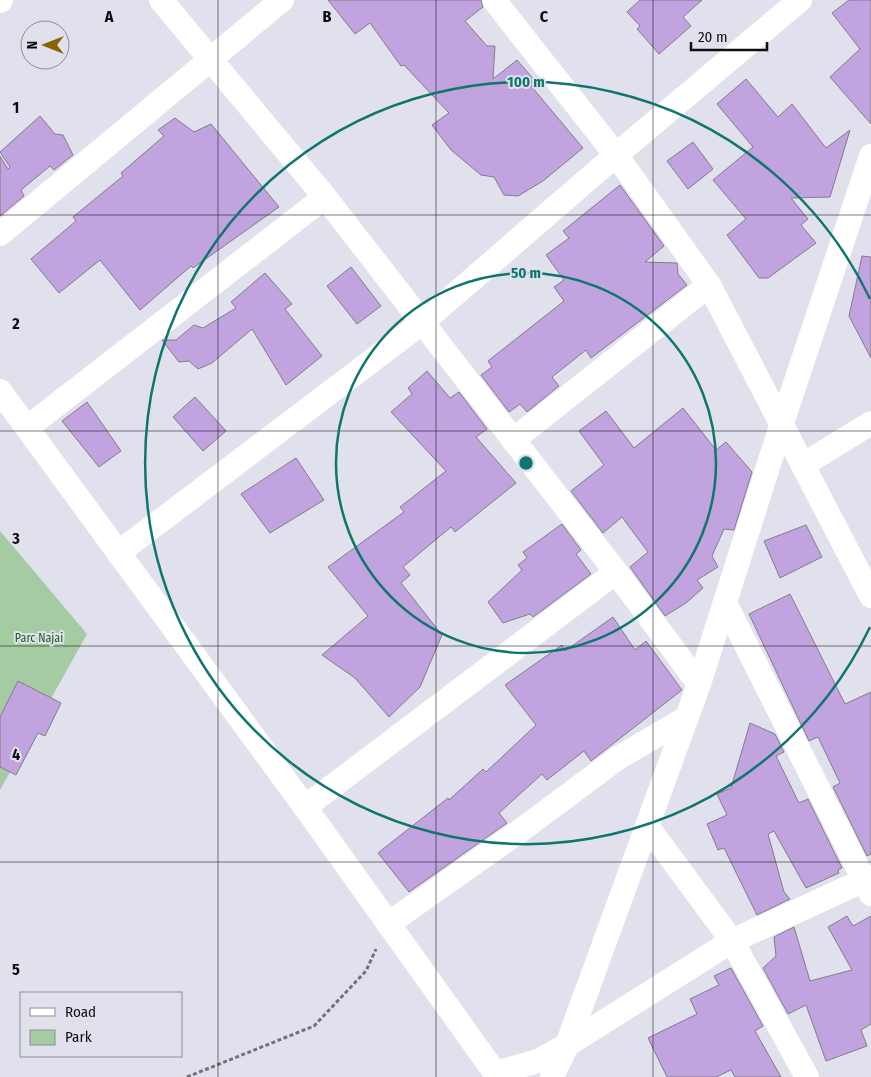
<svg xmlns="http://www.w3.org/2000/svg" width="871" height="1077" viewBox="0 0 871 1077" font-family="'Fira Sans Condensed',sans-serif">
  <rect width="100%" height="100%" fill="#e1e1ed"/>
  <polygon fill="#a4cba2" points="0,531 87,634 0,790"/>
  <g fill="#c1a3df" stroke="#827d87">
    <polygon points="328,0 481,0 483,7 465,21 487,46 495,46 493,79 517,60 536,82 531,86 583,148 543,181 518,196 504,195 494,177 481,175 451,150 432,125 449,113 404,65 401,66 370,23 355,34"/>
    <polygon points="640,0 702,0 683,17 691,26 659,54 637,29 640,26 627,12"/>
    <polygon points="849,0 871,0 871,124 830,77 860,49 832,13"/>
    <polygon points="746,79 778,117 792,104 826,148 850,130 830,197 791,198 808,219 801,225 816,243 768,278 759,278 727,235 746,219 713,180 753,147 717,104"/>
    <polygon points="40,116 55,134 63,135 73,155 54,170 50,166 21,190 24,196 0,216 0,156 8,169 10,167 0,152"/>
    <polygon points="175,118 194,132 211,124 279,207 193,268 191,266 140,310 100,260 59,293 31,259 76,221 73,217 123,176 121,173 164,136 158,130"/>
    <polygon points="693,142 713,169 688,189 667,161"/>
    <polygon points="620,185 664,246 645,262 677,263 678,274 687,285 591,358 586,350 552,377 559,386 527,412 520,404 509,412 481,375 492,367 488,361 564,301 554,287 564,280 546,255 569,238 563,231"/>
    <polygon points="862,256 871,257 871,358 849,316"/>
    <polygon points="351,267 381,306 357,324 327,286"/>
    <polygon points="265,273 292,304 285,309 322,356 286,385 252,329 212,363 198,369 189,361 179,362 162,340 176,340 194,325 203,328 236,308 231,302"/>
    <polygon points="427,371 450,398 459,392 487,429 476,437 516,483 455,532 451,527 403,567 410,575 401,583 442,635 420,687 389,717 355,678 322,655 368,616 328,567 404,512 400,507 446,471 391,412 412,394 408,388"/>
    <polygon points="195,397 226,431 203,451 173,417"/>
    <polygon points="87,402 121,451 99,467 62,421"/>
    <polygon points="683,408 716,450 726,442 752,472 734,530 724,529 712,556 718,567 697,580 703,588 686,603 665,616 630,567 648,552 622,517 603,533 571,491 604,465 579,431 606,411 634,448"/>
    <polygon points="296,458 324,500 270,533 241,494"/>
    <polygon points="562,524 581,550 576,554 591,574 533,617 530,614 503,623 488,602 522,570 518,565 527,558 523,552"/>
    <polygon points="806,525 822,557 780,578 764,541"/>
    <polygon points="790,594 845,704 871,692 871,854 867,856 833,787 840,783 818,737 809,741 749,614"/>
    <polygon points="613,617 635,650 646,641 682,690 591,761 584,751 547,780 542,774 499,813 507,823 409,892 378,853 448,798 449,800 483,769 486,772 536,725 505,685 562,645 565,651"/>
    <polygon points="18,681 61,703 45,736 38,733 16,775 0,767 0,717"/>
    <polygon points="750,723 775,734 784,752 776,756 799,803 808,799 842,868 838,870 839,873 806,888 774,831 768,834 784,892 790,899 757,915 724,848 718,850 707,824 727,815 717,794 731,788"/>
    <polygon points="847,916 853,926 871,916 871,1024 861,1030 867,1046 826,1061 806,1005 788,1014 763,968 776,956 774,937 794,927 810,981 852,970 828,927"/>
    <polygon points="731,968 763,1026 755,1031 781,1077 735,1077 731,1070 716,1077 667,1077 648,1038 697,1014 690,999 719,985 714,976"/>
  </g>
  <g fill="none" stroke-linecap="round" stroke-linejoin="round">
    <polyline stroke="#727179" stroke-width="3" stroke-dasharray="4 2.5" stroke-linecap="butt" points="187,1077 314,1026 366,971 376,949"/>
    <g stroke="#fff" stroke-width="24">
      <polyline points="161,0 325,197 616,572 699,684"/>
      <polyline points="494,0 616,155 800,0"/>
      <polyline points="0,1 1,0"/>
      <polyline points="0,234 282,0"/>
      <polyline points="0,391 305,807 498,1077"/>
      <polyline points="28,427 325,197"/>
      <polyline points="513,440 709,285"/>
      <polyline points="803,465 871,423"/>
      <polyline points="118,553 423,322 616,155 709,285 871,596"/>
      <polyline points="726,605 871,894"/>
      <polyline points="305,807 616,572"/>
      <polyline points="648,827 732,941 807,1077"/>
      <polyline points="388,924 524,828 618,758 686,718"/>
      <polyline points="496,1073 538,1061 567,1045 732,941 871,877"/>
      <polyline points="552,1077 567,1045 699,684 781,426 871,156"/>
    </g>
  </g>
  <path fill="none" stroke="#0f0e12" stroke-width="1" stroke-opacity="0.55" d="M218,0V1077M436,0V1077M653,0V1077M0,215H871M0,431H871M0,646H871M0,862H871"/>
  <g fill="none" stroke="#0f766e" stroke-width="2.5">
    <circle cx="526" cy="463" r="190"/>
    <path d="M870 627A381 381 0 1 1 870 299"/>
  </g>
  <g text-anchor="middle" stroke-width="4" stroke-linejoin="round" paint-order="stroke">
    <g font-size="12" fill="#1c5f1c" stroke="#e1e1ed">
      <text x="39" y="642">Parc Najai</text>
    </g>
  </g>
  <g font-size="16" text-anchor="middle" font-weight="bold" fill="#0f0e12" stroke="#e1e1ed" stroke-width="4" stroke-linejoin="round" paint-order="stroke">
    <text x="109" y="22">A</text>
    <text x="327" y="22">B</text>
    <text x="544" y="22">C</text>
    <text x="16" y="113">1</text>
    <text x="16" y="329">2</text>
    <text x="16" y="544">3</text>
    <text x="16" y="760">4</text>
    <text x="16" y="975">5</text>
  </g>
  <circle cx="526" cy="463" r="8" fill="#0f766e" stroke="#e1e1ed" stroke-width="2.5"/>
  <g font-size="15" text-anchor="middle" font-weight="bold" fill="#0f766e" stroke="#e1e1ed" stroke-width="4" stroke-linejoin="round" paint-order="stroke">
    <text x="526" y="87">100 m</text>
    <text x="526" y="278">50 m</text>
  </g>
  <rect x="20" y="992" width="162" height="65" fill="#e1e1ed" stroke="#8d8d95"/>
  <rect x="30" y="1008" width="25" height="8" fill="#ffffff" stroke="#8d8d95"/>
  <text x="65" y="1017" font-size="15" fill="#0f0e12">Road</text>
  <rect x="30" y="1030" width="25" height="15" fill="#a4cba2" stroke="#8d8d95"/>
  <text x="65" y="1042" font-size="15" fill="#0f0e12">Park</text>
  <g transform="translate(45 45) rotate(270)"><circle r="24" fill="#e1e1ed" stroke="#8d8d95"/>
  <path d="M0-4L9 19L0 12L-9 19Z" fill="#876601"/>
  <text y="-8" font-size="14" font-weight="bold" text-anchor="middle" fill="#0f0e12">N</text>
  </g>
  <path d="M691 42v8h76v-8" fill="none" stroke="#0f0e12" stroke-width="2.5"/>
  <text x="698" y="42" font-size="15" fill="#0f0e12" stroke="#e1e1ed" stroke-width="4" paint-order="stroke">20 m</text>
</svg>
